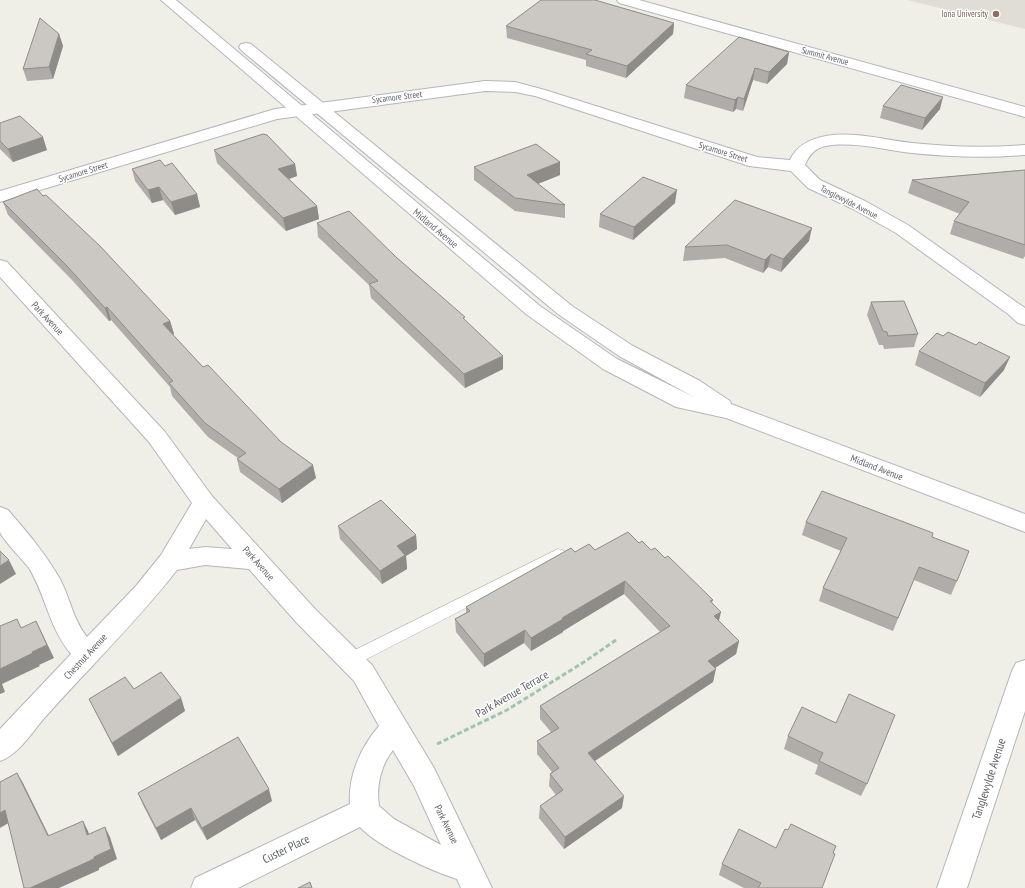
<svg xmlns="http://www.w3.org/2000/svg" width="1025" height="888" viewBox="0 0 1025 888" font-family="'PT Sans Narrow',sans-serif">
  <rect width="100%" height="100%" fill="#efeee7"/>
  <polygon fill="#dfddd5" points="907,0 1025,0 1025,29"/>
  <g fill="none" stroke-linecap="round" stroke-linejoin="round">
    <g stroke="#b4b6ba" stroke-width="1">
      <polygon id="service" points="558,549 563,550 565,554 563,558 355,665 350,666 345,665 342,660 345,655"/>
    </g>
    <g stroke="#b4b6ba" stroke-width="2">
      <g id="minor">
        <polygon points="617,0 639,0 1025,107 1025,117 619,3"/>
        <path d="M485,81L515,82L545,90L757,157L790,160C797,145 810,139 826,136C854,131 884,140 912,143C950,147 987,148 1025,145V155C987,158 950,157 912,153C885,150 852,141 826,146C815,148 809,155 805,165L820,180L865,201L908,225L1022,306L1025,308V325L1018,323L1008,314L896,233L853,209L808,188L791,171L749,166L535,96L515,92L485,91L277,119L0,202V191L275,109Z"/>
        <path d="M0,260L7,262L165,432L212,496L315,609L372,665L434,768L492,888H461L457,879C432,871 378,847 360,827L238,888H191L195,878L350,804C348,775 361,747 379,726L354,681L297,623L249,569L205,565L177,570C137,621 90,667 47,715C33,730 20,754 0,761V729L71,654C49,628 46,596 29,568C23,560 2,539 0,532C0,525 0,514 0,507L8,510C27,532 45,553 60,579C70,598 73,620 87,637L136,586L161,555L192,503L149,442L0,277ZM206,519L232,549L205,547L189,549ZM393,750L414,786L441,845L394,819L379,806C376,786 381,765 393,750Z"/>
        <polygon points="1025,660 1025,711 967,888 937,888 1012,671 1016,663"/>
      </g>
    </g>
    <g stroke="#b4b6ba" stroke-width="2">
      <polygon id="tertiary" points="161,0 176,0 540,306 617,359 694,397 619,356 558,314 241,50 239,47 241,44 246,43 251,44 572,306 633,346 700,381 730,401 731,404 1025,514 1025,532 726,418 676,407 603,369 526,314"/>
    </g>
    <polyline stroke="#9ec5ad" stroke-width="3" stroke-dasharray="5 2.5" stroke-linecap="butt" points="437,744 507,710 584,662 616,640"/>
    <use href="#service" fill="#fff" fill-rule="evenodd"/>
    <use href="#minor" fill="#fff" fill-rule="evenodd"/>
    <use href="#tertiary" fill="#fff" fill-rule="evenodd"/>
  </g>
  <g fill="#afaca9">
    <polygon points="674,23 673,34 626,78 586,66 586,60 507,38 506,26"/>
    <polygon points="59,34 63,46 53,79 27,81 23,69"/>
    <polygon points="789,52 787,64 767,84 753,80 743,111 736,109 733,112 684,98 686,85"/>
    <polygon points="883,106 940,109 922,130 880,118"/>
    <polygon points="0,123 47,150 13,162 0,149"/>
    <polygon points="214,150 295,164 297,176 289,179 317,206 319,219 286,231 217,163"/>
    <polygon points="560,162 560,175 538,184 565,205 565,218 515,211 474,180 474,167"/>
    <polygon points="165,166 197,194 200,207 175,215 163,200 152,203 135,181 132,169"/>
    <polygon points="1025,170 1025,256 1023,259 950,234 954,221 960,214 908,193 912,180"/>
    <polygon points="3,202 170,321 174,334 172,335 203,367 316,478 282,503 240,472 237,459 238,458 208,437 172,396 170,387 111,320 109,321 72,280 8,215"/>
    <polygon points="675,203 633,240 599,227 600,214"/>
    <polygon points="317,223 396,257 465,321 503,369 465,388 371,298 369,285 318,237"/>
    <polygon points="809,241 781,272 768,267 763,273 725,258 683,261 685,247"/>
    <polygon points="871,302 918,334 914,347 884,349 883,345 879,345 867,315"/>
    <polygon points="919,351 1004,370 980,397 915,365"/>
    <polygon points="806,522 932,537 957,581 951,595 914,580 893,631 819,601 823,588 841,551 802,535"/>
    <polygon points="338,526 416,535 417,549 406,556 407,569 382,584 340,539"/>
    <polygon points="639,543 665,558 713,600 712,603 719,621 739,641 736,654 715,668 713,682 595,761 622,808 564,849 539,818 540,806 556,795 549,786 550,774 552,772 537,754 537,741 551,732 540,719 540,706 660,632 624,594 563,631 563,632 531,651 524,643 484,667 456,632 455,619 466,613 466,607 575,552 595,550"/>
    <polygon points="134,689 181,698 185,711 118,756 95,711 89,699"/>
    <polygon points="802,707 867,784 861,796 815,774 818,765 784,749 788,736"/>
    <polygon points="138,793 272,801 207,840 195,820 161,840 143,805"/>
    <polygon points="776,848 833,853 822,888 744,888 719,875 722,864"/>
  </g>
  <g fill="#8e8c89">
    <polygon points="674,23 673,34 626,78 627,66"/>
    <polygon points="59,34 63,46 53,79 49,67"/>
    <polygon points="789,52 787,64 767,84 769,72"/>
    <polygon points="755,68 753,80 743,111 744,99"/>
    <polygon points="738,97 736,109 733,112 735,100"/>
    <polygon points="943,97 940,109 922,130 925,118"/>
    <polygon points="43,137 47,150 13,162 8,149"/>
    <polygon points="560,162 560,175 527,188 527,175"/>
    <polygon points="295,164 297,176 280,182 278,169"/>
    <polygon points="159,187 163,200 152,203 148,190"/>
    <polygon points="677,190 675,203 633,240 634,227"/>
    <polygon points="197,194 200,207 175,215 171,202"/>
    <polygon points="317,206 319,219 286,231 283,218"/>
    <polygon points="812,228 809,241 781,272 783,259"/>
    <polygon points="771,254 768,267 763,273 765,260"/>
    <polygon points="107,307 111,320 109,321 105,308"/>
    <polygon points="170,321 174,334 166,338 163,324"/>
    <polygon points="503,356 503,369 465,388 464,374"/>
    <polygon points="1010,357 1004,370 980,397 985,383"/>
    <polygon points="313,465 316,478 282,503 279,489"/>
    <polygon points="416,535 417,549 406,556 407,569 382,584 380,571 397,546"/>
    <polygon points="9,560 16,574 0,584 0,566"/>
    <polygon points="625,581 624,594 563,631 563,632 531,651 531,638 562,618"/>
    <polygon points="721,612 718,625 714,616"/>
    <polygon points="36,621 54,658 39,665 40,666 2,684 5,692 0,694 0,669 32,652"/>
    <polygon points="525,630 524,643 484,667 484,654"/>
    <polygon points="739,641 736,654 706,674 708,661"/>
    <polygon points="716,669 713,682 587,766 588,753"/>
    <polygon points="181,698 185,711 118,756 112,743"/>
    <polygon points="17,773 23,783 54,846 48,836"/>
    <polygon points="269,789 272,801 207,840 202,828"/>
    <polygon points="624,796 622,808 564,849 565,837"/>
    <polygon points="191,808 195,820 161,840 156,828"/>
    <polygon points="5,810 12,821 0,828 0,813"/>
    <polygon points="83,821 88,831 92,845 87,835"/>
    <polygon points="105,827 110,837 117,859 99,868 99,870 59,888 30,888 94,857"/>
  </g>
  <g fill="#cbc8c4" stroke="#8e8c89">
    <polygon points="541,0 595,0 674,23 627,66 586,54 592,50 506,26"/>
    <polygon points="40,18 59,34 49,67 23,69"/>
    <polygon points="739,37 789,52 769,72 755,68 744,99 738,97 735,100 686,85"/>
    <polygon points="901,85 943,97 925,118 883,106"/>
    <polygon points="20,116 43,137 8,149 0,141 0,123"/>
    <polygon points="263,134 267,135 295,164 278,169 317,206 283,218 214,150"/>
    <polygon points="536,144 560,162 527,175 565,205 515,198 474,167"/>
    <polygon points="160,160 165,166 172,163 197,194 171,202 159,187 148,190 132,169"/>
    <polygon points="1025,170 1025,245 954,221 969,202 912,180"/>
    <polygon points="643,177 677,190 634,227 600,214"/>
    <polygon points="37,189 43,196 46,195 101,247 170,321 163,324 203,367 208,365 281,442 313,465 279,489 237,459 246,453 205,423 169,383 173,381 107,307 105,308 67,266 3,202"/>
    <polygon points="735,200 812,228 783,259 771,254 765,260 727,245 685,247"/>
    <polygon points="349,211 396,257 465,317 463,318 503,356 464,374 369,284 378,281 317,223"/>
    <polygon points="904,301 918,334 888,336 887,332 883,331 871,302"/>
    <polygon points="948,332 976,345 979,342 1010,357 985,383 919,351 937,333 943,336"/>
    <polygon points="822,491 933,533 932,537 969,551 957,581 919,567 898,618 823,588 847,538 806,522"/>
    <polygon points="381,500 416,535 397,546 405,555 380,571 338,526"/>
    <polygon points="628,532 639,543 642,541 651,550 655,548 665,558 668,556 713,600 710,601 721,612 714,616 739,641 708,661 716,669 588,753 624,796 565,837 540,806 563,790 550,774 559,768 537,741 559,728 540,706 670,626 625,581 562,618 563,619 531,638 525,630 484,654 455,619 470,611 466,607 571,548 575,552 589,544 595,550"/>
    <polygon points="0,551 9,560 0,566"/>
    <polygon points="17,619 21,628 36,621 47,645 32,652 33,653 0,669 0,626"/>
    <polygon points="161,672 181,698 112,743 89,699 125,677 134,689"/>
    <polygon points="849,694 895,715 867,784 819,761 823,753 788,736 802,707 836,723"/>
    <polygon points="238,737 269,789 202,828 191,808 156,828 138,793"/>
    <polygon points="17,773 48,836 83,821 87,835 105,827 111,849 94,857 94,859 30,888 24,888 5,810 0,813 0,782"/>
    <polygon points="791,824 836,846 833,853 835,854 822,888 758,888 761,883 722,864 739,829 776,848 785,829 788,830"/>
    <polygon points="310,882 312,888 298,888"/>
  </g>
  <circle fill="#8d6e63" stroke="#fff" stroke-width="1.5" cx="996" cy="14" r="4"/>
  <g text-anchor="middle" stroke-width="3" stroke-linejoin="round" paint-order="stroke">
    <g font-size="9" fill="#785e54" stroke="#fff" text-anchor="end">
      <text x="988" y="17">Iona University</text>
    </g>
    <g font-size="9" fill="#5e6166" stroke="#fff">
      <text transform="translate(825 56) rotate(15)" y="3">Summit Avenue</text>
      <text transform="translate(397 97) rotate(-7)" y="3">Sycamore Street</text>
      <text transform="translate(723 152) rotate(17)" y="3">Sycamore Street</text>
      <text transform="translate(83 172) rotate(-17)" y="3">Sycamore Street</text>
      <text transform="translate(849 202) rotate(27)" y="3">Tanglewylde Avenue</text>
    </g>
    <g font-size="10" fill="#5e6166" stroke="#fff">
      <text transform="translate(436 228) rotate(40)" y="4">Midland Avenue</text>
      <text transform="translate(48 318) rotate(47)" y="4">Park Avenue</text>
      <text transform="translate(877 467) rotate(21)" y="4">Midland Avenue</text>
      <text transform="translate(259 563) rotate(48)" y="4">Park Avenue</text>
      <text transform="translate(85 656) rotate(-47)" y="4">Chestnut Avenue</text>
      <text transform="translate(447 824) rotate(64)" y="4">Park Avenue</text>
    </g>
    <g font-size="12" fill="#5e6166" stroke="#fff">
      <text transform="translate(512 694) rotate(-30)" y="4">Park Avenue Terrace</text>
      <text transform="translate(989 779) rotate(-72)" y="4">Tanglewylde Avenue</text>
      <text transform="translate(286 849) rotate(-26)" y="4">Custer Place</text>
    </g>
  </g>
</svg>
